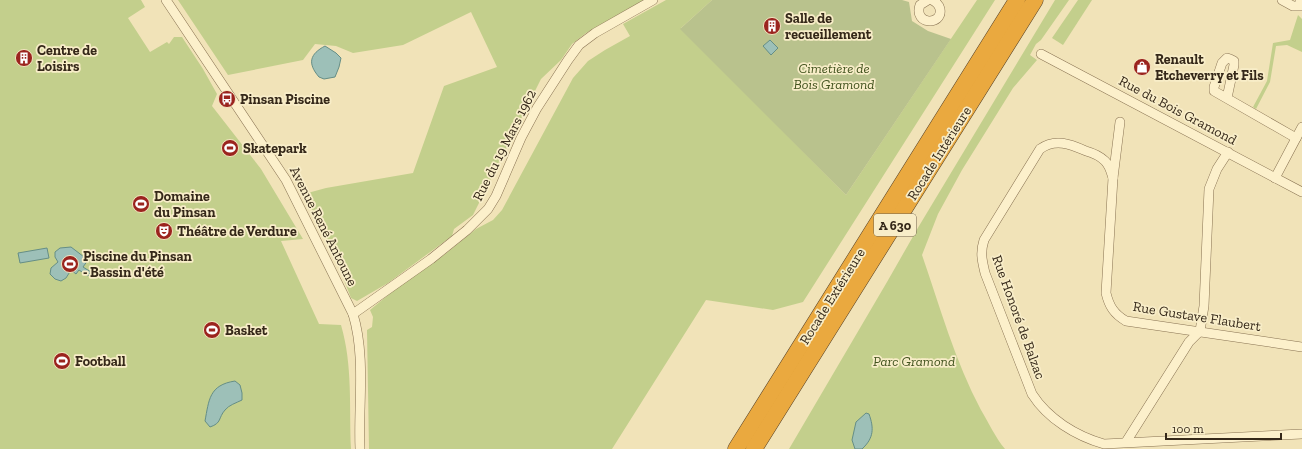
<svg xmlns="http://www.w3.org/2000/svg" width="1302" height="449" viewBox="0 0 1302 449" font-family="'Zilla Slab',serif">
  <rect width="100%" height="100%" fill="#f1e3b8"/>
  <g fill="#c3cf8c">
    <path d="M0,0H141L145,7L128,18L150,52L167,42L169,44L174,37H182L203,69L217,94L212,106L261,169L303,239L281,241L319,324L341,325C353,366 349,407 351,449H0Z"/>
    <polygon points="178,0 644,0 586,33 572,44 561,60 541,79 473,215 454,229 452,236 388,283 357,301 351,298 337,262 304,194 326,188 413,173 444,86 497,67 471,12 403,45 353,53 336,46 315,44 303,60 228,75"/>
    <polygon points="666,0 712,0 681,28 846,195 977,0 995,0 803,302 773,310 706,300 612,449 369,449 367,330 372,327 373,317 370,310 393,291 444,255 476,229 493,220 502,210 573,78 588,61 605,50 630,36 623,24"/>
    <path d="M1055,0H1069L1041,40L1036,44L1030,55L1037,60L1013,88L962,170L938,214L922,255C940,307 955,361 981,410C989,423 995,437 1005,449H789L887,282L919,226Z"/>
    <polygon points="1078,0 1092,0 1063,45 1052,38"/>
    <polygon points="1298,15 1302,19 1302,52 1287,45 1276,46 1270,82 1256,109 1253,107 1267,81 1273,43 1290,40"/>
  </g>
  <polygon fill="#b9c28d" points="712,0 902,0 909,2 912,21 928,31 951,39 846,195 680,29"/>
  <g fill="#9dc0b8" stroke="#658e86">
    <polygon points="770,40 778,48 771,55 763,46"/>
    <path d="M325,46L336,53L341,58L339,67L335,77L324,79L319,77C307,63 310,54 325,46Z"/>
    <polygon points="71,247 88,260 83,267 91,272 88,276 79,270 76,274 71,270 66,278 61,281 55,279 50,274 51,268 58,262 55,257 55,252 60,248"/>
    <polygon points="47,248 49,258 20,263 18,253"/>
    <path d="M235,381L240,385L242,393V400C236,403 229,405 225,410C218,418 222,423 210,427L205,421C209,400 209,385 235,381Z"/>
    <path d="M866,413L869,414C874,428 874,438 862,449H855L852,440L856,422Z"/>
  </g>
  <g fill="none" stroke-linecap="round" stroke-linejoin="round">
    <g stroke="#887252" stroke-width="10">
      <g id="minor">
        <path d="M166,0L286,180L353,314C366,357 358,405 360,449"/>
        <path d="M928,0L920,5C913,25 943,26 940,9C939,4 936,2 932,0"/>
        <polyline points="1282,0 1293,6 1302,6 1300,0"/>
        <polyline points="1041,54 1302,192"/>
        <polyline points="1227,98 1234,65 1234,61 1230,59 1227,58 1222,63 1214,87 1214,91 1296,138"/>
        <path d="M1120,122L1113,178L1106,293C1109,306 1114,314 1126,321L1302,347"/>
        <path d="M1113,178C1111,172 1110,166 1105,161C1100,156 1093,153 1086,151C1070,144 1055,138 1040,149L984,240C980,253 982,260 985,273L1032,394C1048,419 1076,436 1104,444L1302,434"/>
        <polyline points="1275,178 1302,127"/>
        <polyline points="353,314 431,259 467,230 488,209 496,196 521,138 537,108 568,60 579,45 595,33 653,0"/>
        <polyline points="1126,442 1189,342 1200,331 1204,306 1209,189 1217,169 1228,152"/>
      </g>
    </g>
    <g stroke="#543f27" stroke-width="17">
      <g id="motorway">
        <polyline points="736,449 1017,0"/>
        <polyline points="754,449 1035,0"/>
      </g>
    </g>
    <use href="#minor" stroke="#fcf0cb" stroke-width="9"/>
    <use href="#motorway" stroke="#eaa93f" stroke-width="16"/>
  </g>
  <defs>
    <g id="building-disc" transform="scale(0.9)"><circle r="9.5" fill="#9b241e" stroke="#f8edc8"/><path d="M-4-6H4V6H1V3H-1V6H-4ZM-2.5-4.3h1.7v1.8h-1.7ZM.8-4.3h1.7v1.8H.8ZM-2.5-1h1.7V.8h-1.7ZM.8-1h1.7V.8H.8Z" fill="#fff"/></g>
    <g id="shop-disc" transform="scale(0.9)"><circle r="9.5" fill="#9b241e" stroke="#f8edc8"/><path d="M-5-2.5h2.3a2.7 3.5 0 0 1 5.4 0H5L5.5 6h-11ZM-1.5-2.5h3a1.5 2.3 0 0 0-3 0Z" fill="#fff"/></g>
    <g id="bus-disc" transform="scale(0.9)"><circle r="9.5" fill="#9b241e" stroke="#f8edc8"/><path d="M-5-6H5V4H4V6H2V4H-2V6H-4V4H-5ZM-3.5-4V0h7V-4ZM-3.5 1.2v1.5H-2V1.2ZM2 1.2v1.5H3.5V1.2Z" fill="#fff"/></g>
    <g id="stadium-disc" transform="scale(0.9)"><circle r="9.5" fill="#9b241e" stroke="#f8edc8"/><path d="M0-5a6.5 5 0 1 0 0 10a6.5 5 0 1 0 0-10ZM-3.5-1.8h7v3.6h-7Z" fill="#fff"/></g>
    <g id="theatre-disc" transform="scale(0.9)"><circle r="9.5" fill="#9b241e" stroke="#f8edc8"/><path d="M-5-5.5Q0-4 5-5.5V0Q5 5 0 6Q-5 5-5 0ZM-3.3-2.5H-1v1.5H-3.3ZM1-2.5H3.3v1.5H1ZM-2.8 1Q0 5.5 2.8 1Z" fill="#fff"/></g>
  </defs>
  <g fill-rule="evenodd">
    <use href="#building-disc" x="772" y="26"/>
    <use href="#building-disc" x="24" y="58"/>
    <use href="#shop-disc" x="1142" y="67"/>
    <use href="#bus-disc" x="227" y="99"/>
    <use href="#stadium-disc" x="230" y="148"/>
    <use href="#stadium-disc" x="141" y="204"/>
    <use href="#theatre-disc" x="164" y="231"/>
    <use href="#stadium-disc" x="70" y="264"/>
    <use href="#stadium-disc" x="212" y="330"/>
    <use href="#stadium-disc" x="62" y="361"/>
  </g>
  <g text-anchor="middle" stroke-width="3.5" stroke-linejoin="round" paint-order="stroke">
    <rect fill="#f8edc8" stroke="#70634e" stroke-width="1" x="874" y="214" width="42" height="22" rx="3"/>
    <g font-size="13" font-weight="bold" fill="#352819">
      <text x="895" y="230">A 630</text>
    </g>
    <g font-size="14" font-weight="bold" fill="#352819" stroke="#f8edc8" text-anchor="start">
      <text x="785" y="23">Salle de<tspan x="785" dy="16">recueillement</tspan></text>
      <text x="37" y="55">Centre de<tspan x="37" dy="16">Loisirs</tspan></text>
      <text x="1155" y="64">Renault<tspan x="1155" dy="16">Etcheverry et Fils</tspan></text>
      <text x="240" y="104">Pinsan Piscine</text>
      <text x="243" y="153">Skatepark</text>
      <text x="154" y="201">Domaine<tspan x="154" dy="16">du Pinsan</tspan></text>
      <text x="177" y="236">Théâtre de Verdure</text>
      <text x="83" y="261">Piscine du Pinsan<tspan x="83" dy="16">- Bassin d'été</tspan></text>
      <text x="225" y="335">Basket</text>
      <text x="75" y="366">Football</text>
    </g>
    <g font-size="14" font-style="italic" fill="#42531e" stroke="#f8edc8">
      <text x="834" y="73">Cimetière de<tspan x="834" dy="16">Bois Gramond</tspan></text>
      <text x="914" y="366">Parc Gramond</text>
    </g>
    <g font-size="14" fill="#352819" stroke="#f8edc8">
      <text transform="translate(1178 110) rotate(28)" y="5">Rue du Bois Gramond</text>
      <text transform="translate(504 145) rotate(-63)" y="5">Rue du 19 Mars 1962</text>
      <text transform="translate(939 153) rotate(-58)" y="5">Rocade Intérieure</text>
      <text transform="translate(324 226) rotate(63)" y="5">Avenue René Antoune</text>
      <text transform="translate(832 296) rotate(-58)" y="5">Rocade Extérieure</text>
      <text transform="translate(1197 316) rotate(9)" y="5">Rue Gustave Flaubert</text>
      <text transform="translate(1019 317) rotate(70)" y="5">Rue Honoré de Balzac</text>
    </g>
  </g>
  <path d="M1166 433v6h115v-6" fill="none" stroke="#352819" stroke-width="2"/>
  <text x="1172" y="433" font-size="12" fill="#352819" stroke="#f8edc8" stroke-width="3" paint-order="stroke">100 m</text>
</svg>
